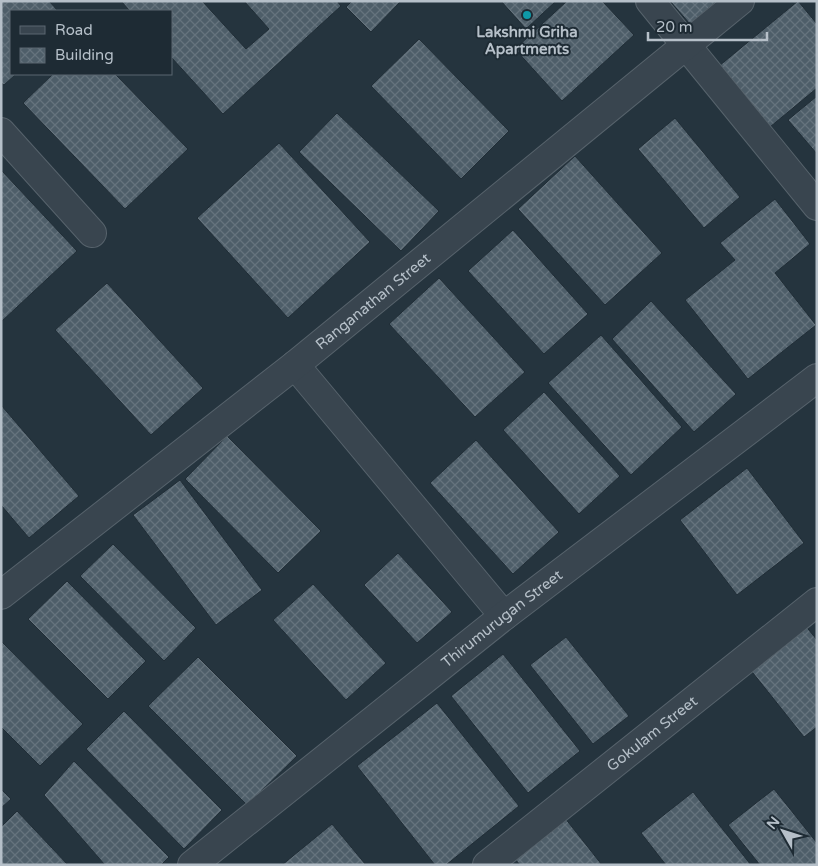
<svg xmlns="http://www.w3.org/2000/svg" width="818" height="866" viewBox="0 0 818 866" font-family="'Varela Round',sans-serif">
  <defs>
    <pattern id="building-cross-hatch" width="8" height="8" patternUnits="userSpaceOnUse" patternTransform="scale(1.25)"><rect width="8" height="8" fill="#4e5e69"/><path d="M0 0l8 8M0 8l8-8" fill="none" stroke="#65737d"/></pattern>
  </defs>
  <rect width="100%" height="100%" fill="#25343e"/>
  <g fill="url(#building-cross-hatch)" stroke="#202d36">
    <polygon points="1,1 49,1 58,11 11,11 11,74 16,74 4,85 1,83"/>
    <polygon points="121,1 202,1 246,49 269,29 244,1 337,1 341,6 223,114 171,57 171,11 130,11"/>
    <polygon points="352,1 401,1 371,32 346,7"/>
    <polygon points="501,1 556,1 526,29"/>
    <polygon points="567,1 602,1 634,35 562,101 515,49"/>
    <polygon points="670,1 717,1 690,24"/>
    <polygon points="798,1 817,24 817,88 770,127 719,66"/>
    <polygon points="419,39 509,131 461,179 371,86"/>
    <polygon points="53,74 115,74 188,149 125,209 23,103"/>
    <polygon points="817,96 817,154 788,120"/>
    <polygon points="337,113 439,211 401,251 299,152"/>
    <polygon points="675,118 740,197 704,228 638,149"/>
    <polygon points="279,143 370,242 288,318 197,218"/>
    <polygon points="575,156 662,253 605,305 518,209"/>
    <polygon points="1,170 77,251 1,322"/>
    <polygon points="775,199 810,244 775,273 816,325 748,379 685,300 735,260 720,243"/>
    <polygon points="513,230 588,314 544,354 468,271"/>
    <polygon points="439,278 525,372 475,417 389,324"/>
    <polygon points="107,283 203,388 151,435 55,330"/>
    <polygon points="651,301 736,394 694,432 612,339"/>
    <polygon points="601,335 682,427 631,475 548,383"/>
    <polygon points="544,392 620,476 579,514 503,430"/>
    <polygon points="1,405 79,496 29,538 1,505"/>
    <polygon points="227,436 321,531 278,573 185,479"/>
    <polygon points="476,440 559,532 513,574 430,483"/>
    <polygon points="747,468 804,543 737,595 680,520"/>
    <polygon points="180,480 262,590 216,625 133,515"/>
    <polygon points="113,544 196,628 164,661 80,576"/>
    <polygon points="398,553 452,612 417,643 364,585"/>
    <polygon points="67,581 146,661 108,699 28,619"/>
    <polygon points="313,584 386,663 346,700 273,620"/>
    <polygon points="800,619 817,640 817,727 804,737 745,663"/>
    <polygon points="566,637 629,716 593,744 530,665"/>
    <polygon points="1,641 83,724 40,766 1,727"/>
    <polygon points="503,654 580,751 528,793 451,696"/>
    <polygon points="198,657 297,756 247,805 148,706"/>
    <polygon points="437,703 519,806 446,865 435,865 357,766"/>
    <polygon points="124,711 222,810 184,849 86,749"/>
    <polygon points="74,761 169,857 161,865 105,865 44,795"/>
    <polygon points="1,789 11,799 1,808"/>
    <polygon points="774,789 817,843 817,865 760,865 728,825"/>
    <polygon points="693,792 751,865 666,865 641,833"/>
    <polygon points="17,811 68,865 1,865 1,827"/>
    <polygon points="561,813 602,865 520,865 510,853"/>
    <polygon points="332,824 366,865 282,865"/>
  </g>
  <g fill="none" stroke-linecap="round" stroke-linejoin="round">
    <g stroke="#57636c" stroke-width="30">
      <g id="minor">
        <polyline points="650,1 817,206"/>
        <polyline points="1,132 92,233"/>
        <polyline points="295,365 504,616"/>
        <path id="s1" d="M1,595L295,365L740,1"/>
        <path id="s2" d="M192,865L504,616L817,378"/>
        <path id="s3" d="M487,865L817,602"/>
      </g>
    </g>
    <use href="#minor" stroke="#39454f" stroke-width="28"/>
  </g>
  <circle fill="#0f9aa8" stroke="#1e2b34" stroke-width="2" cx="527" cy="15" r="5"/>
  <g text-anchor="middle" stroke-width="4" stroke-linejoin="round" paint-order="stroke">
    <g font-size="15" font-weight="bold" fill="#b6c0c9" stroke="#1e2b34">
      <text x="527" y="37">Lakshmi Griha<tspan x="527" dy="17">Apartments</tspan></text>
    </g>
    <g font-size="15" fill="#b6c0c9" stroke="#1e2b34">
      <text dy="5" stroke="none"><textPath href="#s1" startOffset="474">Ranganathan Street</textPath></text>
      <text dy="5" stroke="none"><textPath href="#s2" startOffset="396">Thirumurugan Street</textPath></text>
      <text dy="5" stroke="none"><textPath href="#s3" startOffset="211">Gokulam Street</textPath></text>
    </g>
  </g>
  <rect width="818" height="866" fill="none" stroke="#b6c0c9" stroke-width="5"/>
  <rect x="10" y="10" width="162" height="65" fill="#1e2b34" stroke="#5b6770"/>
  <rect x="20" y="26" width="25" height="8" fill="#39454f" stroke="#5b6770"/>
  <text x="55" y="35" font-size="15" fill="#b6c0c9">Road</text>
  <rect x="20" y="48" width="25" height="15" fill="url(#building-cross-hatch)" stroke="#5b6770"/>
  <text x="55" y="60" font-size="15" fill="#b6c0c9">Building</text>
  <g transform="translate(783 831) rotate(309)" stroke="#1e2b34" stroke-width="4" paint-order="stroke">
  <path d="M0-4L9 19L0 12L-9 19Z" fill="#b6c0c9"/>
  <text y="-8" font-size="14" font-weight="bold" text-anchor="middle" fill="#b6c0c9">N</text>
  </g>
  <path d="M648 32v8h119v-8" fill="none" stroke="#b6c0c9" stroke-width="2.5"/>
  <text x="656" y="32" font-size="15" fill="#b6c0c9" stroke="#1e2b34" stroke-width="4" paint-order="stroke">20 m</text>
</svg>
